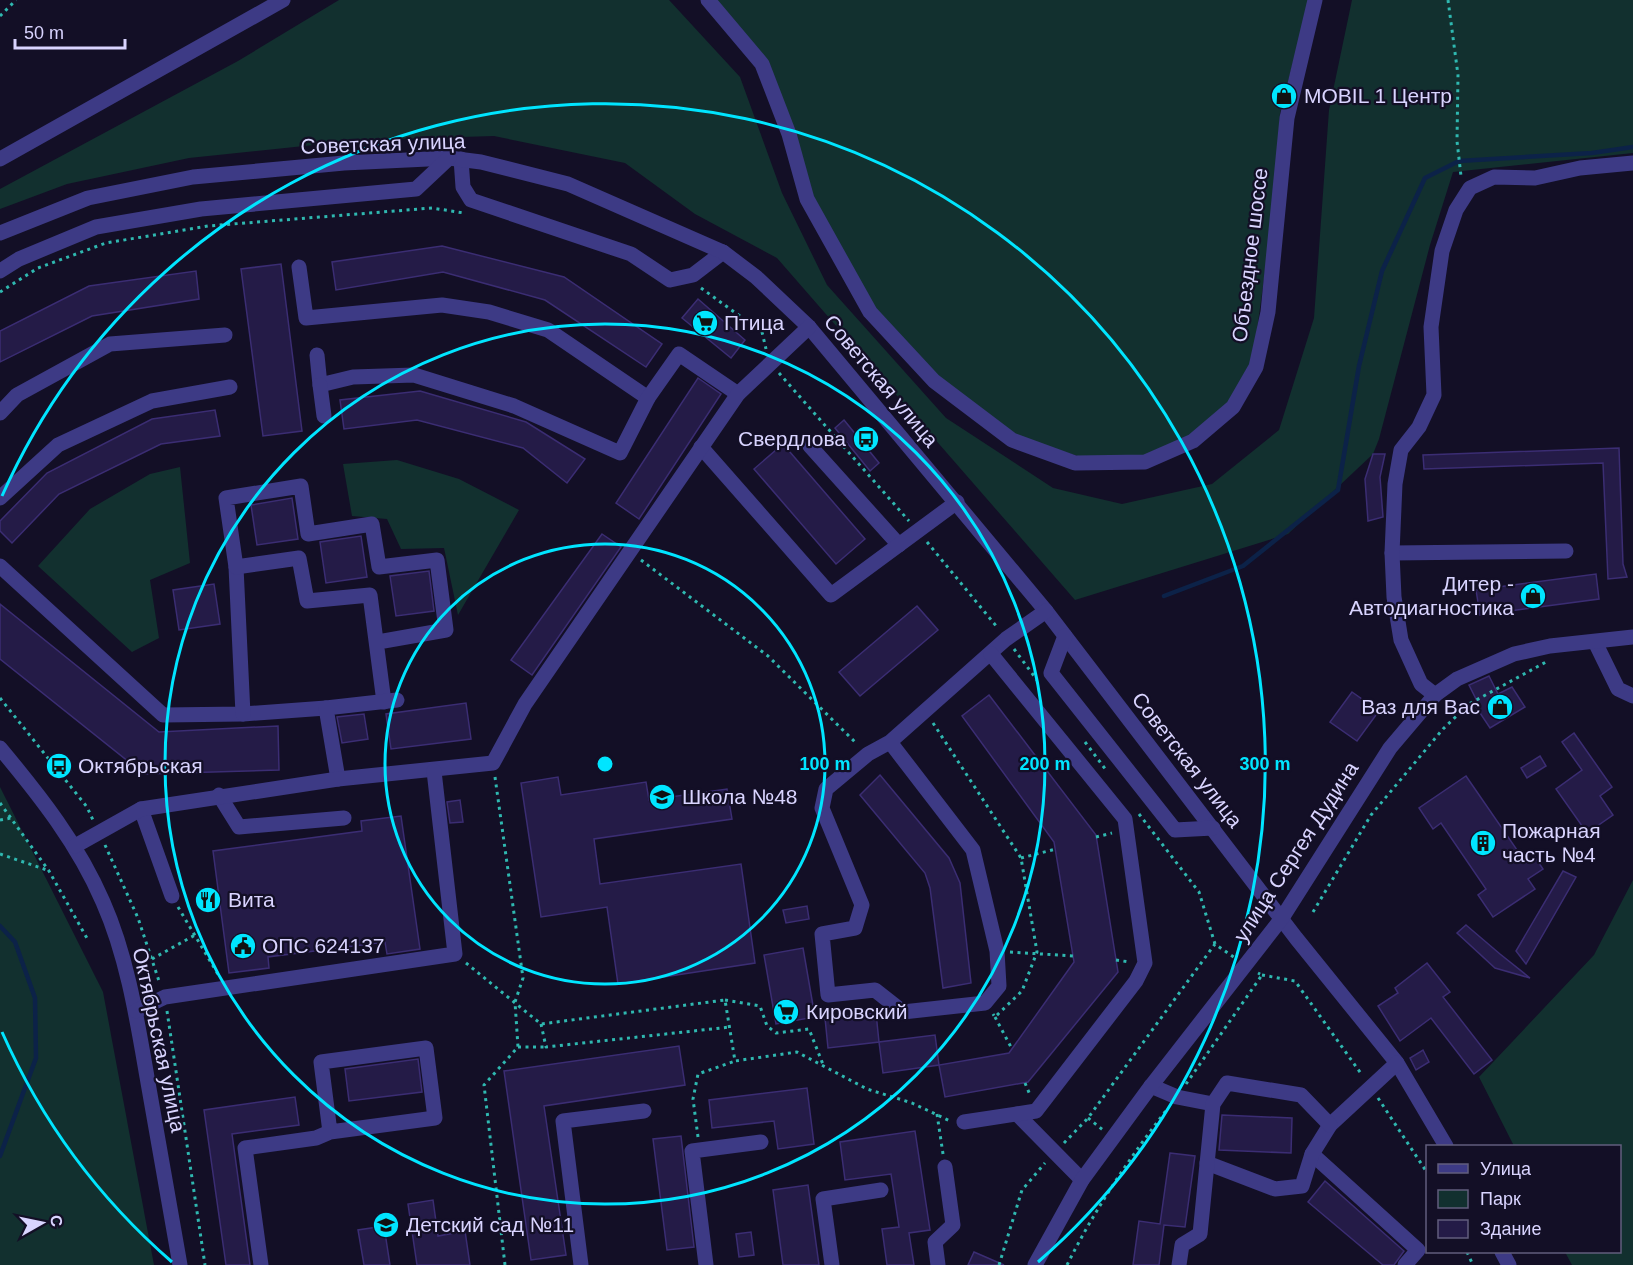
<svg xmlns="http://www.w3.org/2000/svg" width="1633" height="1265" viewBox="0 0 1633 1265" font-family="Arial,sans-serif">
  <rect width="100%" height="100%" fill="#130f26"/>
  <g fill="#12302f">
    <polygon points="339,0 669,0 740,77 782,193 827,285 946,418 1053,488 1122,504 1212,484 1279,430 1314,318 1329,110 1352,0 1633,0 1633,153 1453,172 1430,245 1379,439 1373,454 1288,534 1075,600 777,258 695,214 625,163 494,136 361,140 189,158 67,184 0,209 0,189 238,61"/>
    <polygon points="716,0 1309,0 1280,113 1274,206 1252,366 1228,402 1191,435 1147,457 1081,457 1014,436 940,378 878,315 813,200 766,61"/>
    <polygon points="397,460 459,479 519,510 458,615 444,548 401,549 387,519 352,516 343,464"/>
    <polygon points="180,467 190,563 150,580 159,638 132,652 38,566 90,509 150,474"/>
    <polygon points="0,787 103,992 154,1265 0,1265"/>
    <polygon points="1633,880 1633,1265 1572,1265 1565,1252 1620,1252 1620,1146 1514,1146 1479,1077 1594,955"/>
  </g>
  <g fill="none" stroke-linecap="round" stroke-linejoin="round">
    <g stroke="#0c2248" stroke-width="4.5">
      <polyline points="1164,596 1243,566 1338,490 1359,366 1382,271 1425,178 1459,161 1592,153 1633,147"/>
      <polyline points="0,926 15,942 35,998 36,1058 0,1156"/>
    </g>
  </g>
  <g fill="#241b47" stroke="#3b2d73" stroke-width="1.5">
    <polygon points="442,246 564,277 662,344 646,367 545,300 443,272 336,290 332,262"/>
    <polygon points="281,264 302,431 263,436 241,269"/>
    <polygon points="196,271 199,299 92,316 0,362 0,331 89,286"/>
    <polygon points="698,299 745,340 731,358 682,318"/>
    <polygon points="698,378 721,394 639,519 616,503"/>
    <polygon points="420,391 526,422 585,459 567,483 523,448 417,420 344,429 340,400"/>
    <polygon points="215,410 220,436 161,444 59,494 12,543 0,531 0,521 47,473 152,419"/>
    <polygon points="844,420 879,463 870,471 835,428"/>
    <polygon points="783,444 865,539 836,564 754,469"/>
    <polygon points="1619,448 1623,564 1627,577 1608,579 1603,463 1424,469 1423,455"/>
    <polygon points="1373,454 1385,454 1380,477 1383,517 1368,521 1365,479"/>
    <polygon points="292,498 298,539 257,545 251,505"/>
    <polygon points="602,534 621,547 532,675 511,660"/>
    <polygon points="361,536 367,577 326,583 320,542"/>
    <polygon points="429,571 434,611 396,616 390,576"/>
    <polygon points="1596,574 1599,599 1480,615 1476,590"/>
    <polygon points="214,584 220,624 179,630 173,590"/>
    <polygon points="0,604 159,732 278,726 279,770 144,774 0,659"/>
    <polygon points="917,606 938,630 860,696 839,672"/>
    <polygon points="1489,676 1498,694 1512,687 1525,707 1490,728 1476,707 1479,705 1469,685"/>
    <polygon points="1352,692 1379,711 1357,741 1330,722"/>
    <polygon points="989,695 1096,835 1118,972 1028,1082 945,1097 939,1065 1009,1053 1074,962 1054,842 962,716"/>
    <polygon points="466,703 471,739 391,749 386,714"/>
    <polygon points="364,714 368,739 342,743 337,717"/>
    <polygon points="1574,733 1612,787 1600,796 1613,815 1587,833 1556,789 1582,770 1562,742"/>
    <polygon points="1540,756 1546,766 1527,778 1521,768"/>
    <polygon points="880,775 949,858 960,883 971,983 943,988 930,888 925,873 860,795"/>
    <polygon points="1466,776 1526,863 1535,857 1543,869 1528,879 1535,889 1493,917 1478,895 1486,889 1441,823 1433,829 1419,808"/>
    <polygon points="558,777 561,795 646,782 649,800 727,789 732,819 594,839 600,884 741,864 755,963 618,984 607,907 541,917 521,783"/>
    <polygon points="460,800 463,822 450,823 447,802"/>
    <polygon points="401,816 420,949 387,954 385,942 268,957 269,968 229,973 213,851 362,831 361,821"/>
    <polygon points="1563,871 1576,877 1526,964 1516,951"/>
    <polygon points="807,906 809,919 786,923 783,910"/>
    <polygon points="1466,925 1500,954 1530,978 1495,968 1457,933"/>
    <polygon points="803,948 815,1017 776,1024 764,955"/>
    <polygon points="1427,963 1450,992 1443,997 1492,1060 1474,1074 1431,1018 1400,1041 1378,1006 1398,993 1395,988"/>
    <polygon points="876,1013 879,1042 828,1048 825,1018"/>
    <polygon points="935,1035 939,1065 883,1073 879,1042"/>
    <polygon points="679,1046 685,1085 544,1106 566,1255 531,1260 504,1071"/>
    <polygon points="1423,1050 1429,1062 1416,1070 1410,1058"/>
    <polygon points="418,1059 422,1092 349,1101 345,1069"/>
    <polygon points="807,1088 814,1144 778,1149 774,1121 712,1128 709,1100"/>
    <polygon points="295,1097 299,1125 232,1134 250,1265 226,1265 204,1110"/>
    <polygon points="1222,1115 1292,1118 1291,1153 1219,1150"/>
    <polygon points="915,1131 930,1230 909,1233 914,1265 887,1265 882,1229 899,1227 891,1174 845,1180 840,1142"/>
    <polygon points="681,1136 694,1247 667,1250 653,1139"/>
    <polygon points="1170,1153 1195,1156 1185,1227 1164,1225 1159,1265 1133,1265 1139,1221 1160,1224"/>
    <polygon points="1325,1181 1404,1251 1394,1265 1383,1265 1308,1202"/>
    <polygon points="808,1185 819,1265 783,1265 773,1190"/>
    <polygon points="433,1200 438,1236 465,1231 470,1265 417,1265 408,1204"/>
    <polygon points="384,1226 390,1265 364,1265 358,1230"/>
    <polygon points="751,1232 754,1255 739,1257 736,1234"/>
    <polygon points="974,1252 1004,1265 968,1265"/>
  </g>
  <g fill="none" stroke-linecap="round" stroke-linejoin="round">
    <g stroke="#2fb8b0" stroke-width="3" stroke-dasharray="3 4.5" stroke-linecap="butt">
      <polyline points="1448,0 1458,75 1457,141 1461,176"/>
      <polyline points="0,16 16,0"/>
      <polyline points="701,288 762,332 766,349"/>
      <polyline points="0,292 38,268 106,243 208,226 432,208 464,213"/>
      <polyline points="779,373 909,521"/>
      <polyline points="927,542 997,627"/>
      <polyline points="641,560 768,656 857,744"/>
      <polyline points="1014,649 1037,680"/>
      <polyline points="0,698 87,807 93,820"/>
      <polyline points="933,723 1021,858 1037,952 1022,991 995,1017 993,1014"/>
      <polyline points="1085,742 1106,770"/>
      <polyline points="495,777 523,978 515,1002 518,1047 484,1085 505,1265"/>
      <polyline points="0,803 49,871 88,940"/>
      <polyline points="1139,814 1199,892 1215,944 1235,958"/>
      <polyline points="0,820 11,818"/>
      <polyline points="1096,837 1112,833"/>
      <polyline points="105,845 138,918 160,984"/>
      <polyline points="0,854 47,870"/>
      <polyline points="1021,858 1056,849"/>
      <polyline points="178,907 219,976"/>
      <polyline points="1313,912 1371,815 1443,729 1469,704 1546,662"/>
      <polyline points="1010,952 1073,956"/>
      <polyline points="152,959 195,935"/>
      <polyline points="1116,960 1129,962"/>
      <polyline points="466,963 541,1024 725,1000 735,1061 797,1052 867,1089 912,1103 950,1121"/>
      <polyline points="1262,975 1295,981 1362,1075"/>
      <polyline points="725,1000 760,1006 767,1026 776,1033 809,1029 824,1067"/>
      <polyline points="167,1011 205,1265"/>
      <polyline points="995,1017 1012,1049"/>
      <polyline points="541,1024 546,1047 730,1027"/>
      <polyline points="518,1047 546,1047"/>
      <polyline points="1025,1083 1030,1095"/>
      <polyline points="1186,1084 1262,975 1258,973"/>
      <polyline points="1378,1098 1428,1174"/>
      <polyline points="937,1114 943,1154"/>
      <polyline points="1088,1118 1103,1130"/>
      <polyline points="698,1137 693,1099 698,1074 735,1061"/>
      <polyline points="1064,1143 1088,1118 1215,944"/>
      <polyline points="1467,1252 1473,1265"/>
      <polyline points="999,1265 1022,1190 1045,1163"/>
      <path d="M1067,1265C1095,1209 1130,1157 1168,1108"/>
    </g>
    <g stroke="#3d3a85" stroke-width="15">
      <polyline points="708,0 762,64 789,134 807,199 870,312 934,381 1012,440 1075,463 1145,462 1193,441 1233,407 1256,367 1268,312 1287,118 1315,0"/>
      <polyline points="0,159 283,0"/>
      <polyline points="461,159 463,187 471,200 631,254 670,280 693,275 723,252"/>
      <polyline points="0,233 88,198 193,177 344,163 449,158 481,162 568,184 723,252 756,277 809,327 1046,611 1296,938 1397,1063 1446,1146"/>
      <polyline points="299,267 306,318 442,305 489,312 548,330 648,398"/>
      <polyline points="0,271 19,259 96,227 201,209 416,189 449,158"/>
      <polyline points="317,355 320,385 353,377 414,375 514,406 620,453 648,398 679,354 738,394"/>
      <polyline points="320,385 324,416"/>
      <polyline points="0,413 17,395 110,344 225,335"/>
      <polyline points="810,446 899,545"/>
      <polyline points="701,447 831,595 957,502"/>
      <polyline points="0,498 58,445 152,401 230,387"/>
      <polyline points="1392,553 1566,551"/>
      <polyline points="0,566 163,715 243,714 326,708"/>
      <polyline points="236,567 243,714"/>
      <polyline points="1065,636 1051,673 1175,830 1213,828"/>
      <polyline points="378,642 446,630 437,560 379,567 372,524 308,534 301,486 226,498 236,567 299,558 307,601 370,595 384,702"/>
      <polyline points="1595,642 1618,689 1633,696"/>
      <polyline points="1435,695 1421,684 1401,640 1394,597 1392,553 1395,484 1401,450 1419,427 1434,395 1431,327 1442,251 1456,210 1470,188 1494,177 1535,178 1580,168 1633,163"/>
      <polyline points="890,742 973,850 997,951 999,986 985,1003 903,1012 875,990 828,995 822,934 855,928 862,905 822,808 826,789 868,754 890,742 1006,639 1046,611"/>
      <path d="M0,748C40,796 78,844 103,902C127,956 137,1019 147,1077C158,1140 169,1202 180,1265"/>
      <polyline points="338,779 326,708 397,700"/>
      <polyline points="219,795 239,827 344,818"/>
      <polyline points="141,809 172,896"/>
      <polyline points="75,846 141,809 338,779 493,763 525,704 738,394 809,327"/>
      <polyline points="136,1011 165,997 455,954 434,771"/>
      <polyline points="1151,1086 1177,1097 1213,1104"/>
      <polyline points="1017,1114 1082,1180"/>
      <polyline points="964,1122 1036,1111 1136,981 1145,963 1125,819 991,654"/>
      <polyline points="1312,1154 1418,1250 1405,1265"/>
      <polyline points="1207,1163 1275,1189 1302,1186 1312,1154 1330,1125 1397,1063"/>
      <polyline points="1502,1252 1509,1265"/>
      <polyline points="261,1265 245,1148 316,1138 330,1132 435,1118 426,1048 321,1062 330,1132"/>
      <polyline points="581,1265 563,1121 644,1111"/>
      <polyline points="706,1265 692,1151 761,1142"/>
      <polyline points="832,1265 823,1199 881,1190"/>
      <polyline points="938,1265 935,1242 953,1225 945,1167"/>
      <polyline points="1035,1265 1082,1180 1151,1086 1282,918 1390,748 1435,695 1457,679 1514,654 1550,646 1633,637"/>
      <polyline points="1179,1265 1182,1245 1200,1234 1213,1104 1227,1083 1301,1095 1330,1125"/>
    </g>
  </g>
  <g fill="none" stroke="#00e5ff" stroke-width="3">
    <circle cx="605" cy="764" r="220"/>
    <circle cx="605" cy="764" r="440"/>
    <path d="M172 1262A660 660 0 0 1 2 1032M2 496A660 660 0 1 1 1038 1262"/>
  </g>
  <defs>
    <g id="shop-disc" transform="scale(1.35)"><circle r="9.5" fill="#00e5ff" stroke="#130f26"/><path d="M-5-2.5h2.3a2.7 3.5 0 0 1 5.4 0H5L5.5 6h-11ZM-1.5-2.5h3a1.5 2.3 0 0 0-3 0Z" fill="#111"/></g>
    <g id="supermarket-disc" transform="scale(1.35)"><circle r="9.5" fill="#00e5ff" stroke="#130f26"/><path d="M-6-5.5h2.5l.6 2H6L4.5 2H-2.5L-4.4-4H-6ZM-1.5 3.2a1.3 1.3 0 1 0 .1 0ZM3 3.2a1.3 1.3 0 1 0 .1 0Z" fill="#111"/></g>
    <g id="bus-disc" transform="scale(1.35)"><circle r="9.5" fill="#00e5ff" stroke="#130f26"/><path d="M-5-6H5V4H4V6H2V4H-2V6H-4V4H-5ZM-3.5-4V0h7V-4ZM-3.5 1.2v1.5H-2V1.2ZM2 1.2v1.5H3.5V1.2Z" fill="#111"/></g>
    <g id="school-disc" transform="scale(1.35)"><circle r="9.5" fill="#00e5ff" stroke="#130f26"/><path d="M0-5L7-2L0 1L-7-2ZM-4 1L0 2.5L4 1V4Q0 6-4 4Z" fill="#111"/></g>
    <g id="building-disc" transform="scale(1.35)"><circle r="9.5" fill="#00e5ff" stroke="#130f26"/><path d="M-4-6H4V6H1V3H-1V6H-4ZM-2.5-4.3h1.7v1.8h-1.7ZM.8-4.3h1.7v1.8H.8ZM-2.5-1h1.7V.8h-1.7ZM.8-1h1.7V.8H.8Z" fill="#111"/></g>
    <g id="restaurant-disc" transform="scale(1.35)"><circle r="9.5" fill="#00e5ff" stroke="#130f26"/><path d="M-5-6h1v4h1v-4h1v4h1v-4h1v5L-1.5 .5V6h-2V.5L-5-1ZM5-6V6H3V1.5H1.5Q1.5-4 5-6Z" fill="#111"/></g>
    <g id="civic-disc" transform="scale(1.35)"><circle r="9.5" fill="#00e5ff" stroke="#130f26"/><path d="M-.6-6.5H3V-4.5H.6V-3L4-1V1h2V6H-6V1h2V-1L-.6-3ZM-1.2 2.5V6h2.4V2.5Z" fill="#111"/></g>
  </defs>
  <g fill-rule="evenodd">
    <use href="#shop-disc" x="1284" y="96"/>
    <use href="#supermarket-disc" x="705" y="323"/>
    <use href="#bus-disc" x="866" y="439"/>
    <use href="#shop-disc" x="1533" y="596"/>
    <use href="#shop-disc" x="1500" y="707"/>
    <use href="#bus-disc" x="59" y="766"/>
    <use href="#school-disc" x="662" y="797"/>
    <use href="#building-disc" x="1483" y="843"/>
    <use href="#restaurant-disc" x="208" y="900"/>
    <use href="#civic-disc" x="243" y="946"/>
    <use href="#supermarket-disc" x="786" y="1012"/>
    <use href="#school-disc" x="386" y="1225"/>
  </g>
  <g text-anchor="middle" stroke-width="4.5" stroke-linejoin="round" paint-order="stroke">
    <g font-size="21" fill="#d9d4ff" stroke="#130f26" text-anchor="start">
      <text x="1304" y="103">MOBIL 1 Центр</text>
      <text x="724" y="330">Птица</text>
      <text x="846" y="446" text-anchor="end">Свердлова</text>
      <text x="1514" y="591" text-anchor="end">Дитер -<tspan x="1514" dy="24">Автодиагностика</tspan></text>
      <text x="1480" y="714" text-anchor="end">Ваз для Вас</text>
      <text x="78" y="773">Октябрьская</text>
      <text x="682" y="804">Школа №48</text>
      <text x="1502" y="838">Пожарная<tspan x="1502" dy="24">часть №4</tspan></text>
      <text x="228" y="907">Вита</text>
      <text x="262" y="953">ОПС 624137</text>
      <text x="806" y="1019">Кировский</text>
      <text x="406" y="1232">Детский сад №11</text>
    </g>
    <g font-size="21" fill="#d9d4ff" stroke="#130f26">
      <text transform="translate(383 144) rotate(-2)" y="7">Советская улица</text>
      <text transform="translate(1250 255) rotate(-83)" y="7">Объездное шоссе</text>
      <text transform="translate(881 381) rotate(50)" y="7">Советская улица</text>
      <text transform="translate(1187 760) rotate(52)" y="7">Советская улица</text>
      <text transform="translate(1296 852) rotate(-57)" y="7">улица Сергея Дудина</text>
      <text transform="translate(159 1040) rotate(78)" y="7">Октябрьская улица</text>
    </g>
  </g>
  <circle cx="605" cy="764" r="9" fill="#00e5ff" stroke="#130f26" stroke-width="3"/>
  <g font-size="18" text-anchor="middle" font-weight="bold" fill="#00e5ff" stroke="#130f26" stroke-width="4.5" stroke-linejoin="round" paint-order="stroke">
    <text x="825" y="770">100 m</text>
    <text x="1045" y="770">200 m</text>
    <text x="1265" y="770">300 m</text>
  </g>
  <rect x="1426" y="1145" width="195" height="108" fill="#130f26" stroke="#625e7d" stroke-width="1.5"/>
  <rect x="1438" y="1164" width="30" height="9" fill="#3d3a85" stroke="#625e7d" stroke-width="1.5"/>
  <text x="1480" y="1175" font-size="18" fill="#d9d4ff">Улица</text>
  <rect x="1438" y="1190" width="30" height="18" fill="#12302f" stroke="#625e7d" stroke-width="1.5"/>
  <text x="1480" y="1205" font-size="18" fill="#d9d4ff">Парк</text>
  <rect x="1438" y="1220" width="30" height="18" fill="#241b47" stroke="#625e7d" stroke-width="1.5"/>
  <text x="1480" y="1235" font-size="18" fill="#d9d4ff">Здание</text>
  <g transform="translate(42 1223) rotate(81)" stroke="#130f26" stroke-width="4.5" paint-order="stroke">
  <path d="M0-4.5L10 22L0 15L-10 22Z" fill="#d9d4ff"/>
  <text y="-9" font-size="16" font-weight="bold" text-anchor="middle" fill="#d9d4ff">С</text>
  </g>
  <path d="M15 39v9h110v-9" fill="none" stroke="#d9d4ff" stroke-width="3"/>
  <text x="24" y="39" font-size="18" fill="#d9d4ff" stroke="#130f26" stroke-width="4.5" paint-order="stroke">50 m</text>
</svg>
